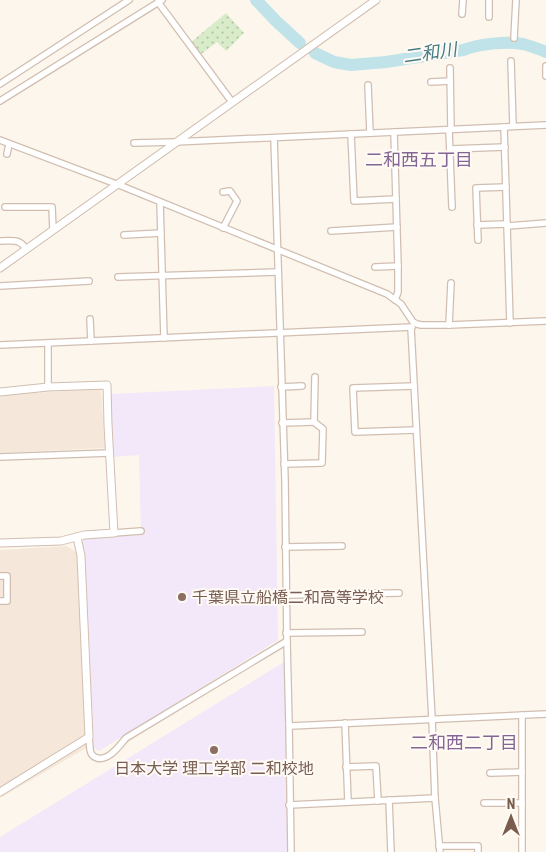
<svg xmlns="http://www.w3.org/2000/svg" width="546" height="852" viewBox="0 0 546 852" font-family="'Roboto Condensed','Noto Sans JP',sans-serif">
  <defs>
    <pattern id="grass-dots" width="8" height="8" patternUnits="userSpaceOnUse" patternTransform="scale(1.25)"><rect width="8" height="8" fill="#d8ecc9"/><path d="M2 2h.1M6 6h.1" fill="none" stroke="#b4c2a5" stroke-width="1.8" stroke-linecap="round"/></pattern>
  </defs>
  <rect width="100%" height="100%" fill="#fdf6ec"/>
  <g fill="#f5e8da">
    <polygon points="101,389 105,448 0,453 0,395"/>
    <polygon points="66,546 78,553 88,747 0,798 0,550"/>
  </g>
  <g fill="#f3e8fa">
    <polygon points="274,386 278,640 99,751 94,748 85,555 82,542 84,538 141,535 139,455 112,457 110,394"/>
    <polygon points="284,662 289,852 0,852 0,837"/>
  </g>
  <polygon fill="url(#grass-dots)" points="226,13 244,33 226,51 217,42 200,55 190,43"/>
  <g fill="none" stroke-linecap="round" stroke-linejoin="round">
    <g stroke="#bfe3e8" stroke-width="12">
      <polyline points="256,0 276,21 300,43"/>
      <path d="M315,53L334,62L351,65L386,62L463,50C480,44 505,41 523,44C531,46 539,49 546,52"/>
    </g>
    <g stroke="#d1beb0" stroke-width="8">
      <g id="minor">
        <polyline points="158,2 232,102"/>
        <polyline points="462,14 463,0"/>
        <polyline points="489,17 489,0"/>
        <polyline points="514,38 516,0"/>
        <polyline points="511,61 513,126"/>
        <polyline points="546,66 546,76"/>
        <polyline points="450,68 451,129"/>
        <polyline points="431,82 450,81"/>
        <polyline points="0,84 129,0"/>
        <polyline points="368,85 370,133"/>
        <polyline points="0,101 162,0"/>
        <polyline points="504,127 510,323"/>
        <polyline points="449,130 452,207"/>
        <polyline points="394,132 398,266 398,292 395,300"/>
        <polyline points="351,134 354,201 396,199"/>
        <polyline points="274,138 285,480 287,641 289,724 291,726 546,714"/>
        <polyline points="0,140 124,187 387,294 401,304 413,322 417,324 421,325 449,325 546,321"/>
        <polyline points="134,143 175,142 546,125"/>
        <polyline points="450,149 505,147"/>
        <polyline points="7,154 9,144"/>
        <polyline points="223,192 230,191 237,201 223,228"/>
        <polyline points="160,202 164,338"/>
        <polyline points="5,207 52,207 53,230"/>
        <polyline points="477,225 507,224"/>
        <polyline points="507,226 546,223"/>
        <polyline points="331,231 397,227"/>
        <polyline points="124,235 161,233"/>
        <polyline points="478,240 476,188 506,187"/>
        <path d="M0,241C12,241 19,238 26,249"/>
        <polyline points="375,267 398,266"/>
        <polyline points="118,277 278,272"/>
        <polyline points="0,286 89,281"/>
        <polyline points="90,319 91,341"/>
        <polyline points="449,325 451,283"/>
        <polyline points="411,328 432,719 435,798 440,852"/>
        <polyline points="48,343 48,387"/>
        <polyline points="0,345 412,327"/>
        <polyline points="414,386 353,388 355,432 416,430"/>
        <polyline points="281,387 302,386"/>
        <polyline points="282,423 314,422"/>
        <polyline points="0,457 109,453"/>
        <polyline points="284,464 322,463 323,429 314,422 315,377"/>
        <polyline points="114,533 141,531"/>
        <polyline points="285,547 342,546"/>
        <polyline points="0,576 7,576 7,601 0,601"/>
        <polyline points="286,595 399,593"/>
        <polyline points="286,633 362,632"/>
        <polyline points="522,715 522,852"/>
        <polyline points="345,723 348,802"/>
        <polyline points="289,724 291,852"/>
        <path d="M89,737C90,742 89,748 91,753C92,756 94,757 97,758C109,761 119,746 126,738L287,641"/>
        <polyline points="346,767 376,766 378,801"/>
        <polyline points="490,773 522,772"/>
        <polyline points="389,800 391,852"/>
        <polyline points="484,803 522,803"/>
        <polyline points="289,805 435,798"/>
        <polyline points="439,846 478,846 478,852"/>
      </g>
    </g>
    <g stroke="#d1beb0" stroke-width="9">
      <g id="tertiary">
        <polyline points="0,268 376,0"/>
        <polyline points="0,392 48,387 107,385 108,425 114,533 84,535 61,541 0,543"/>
        <polyline points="0,792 89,737 81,556 77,537"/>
      </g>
    </g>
    <use href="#minor" stroke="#fff" stroke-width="5.5"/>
    <use href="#tertiary" stroke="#fff" stroke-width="7"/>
  </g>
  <g fill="#8d6e63" stroke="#fffaf3" stroke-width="2">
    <circle cx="182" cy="597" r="5"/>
    <circle cx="214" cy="750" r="5"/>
  </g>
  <g text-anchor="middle" stroke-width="4" stroke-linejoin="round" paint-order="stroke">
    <g font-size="16" fill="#785e54" stroke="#fffaf3" text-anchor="start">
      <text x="192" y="603">千葉県立船橋二和高等学校</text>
      <text x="214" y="774" text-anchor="middle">日本大学 理工学部 二和校地</text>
    </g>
    <g font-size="18" font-style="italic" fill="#437c86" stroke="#fffaf3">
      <text transform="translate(430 53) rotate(-8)" y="6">二和川</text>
    </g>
    <g font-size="18" fill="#846695" stroke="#fffaf3">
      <text x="419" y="166">二和西五丁目</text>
      <text x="464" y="749">二和西二丁目</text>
    </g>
  </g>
  <g transform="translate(511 817)" stroke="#fffaf3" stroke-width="4" paint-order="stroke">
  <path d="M0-4L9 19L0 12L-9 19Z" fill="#7a5c4d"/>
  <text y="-8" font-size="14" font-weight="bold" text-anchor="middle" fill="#7a5c4d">N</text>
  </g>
</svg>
